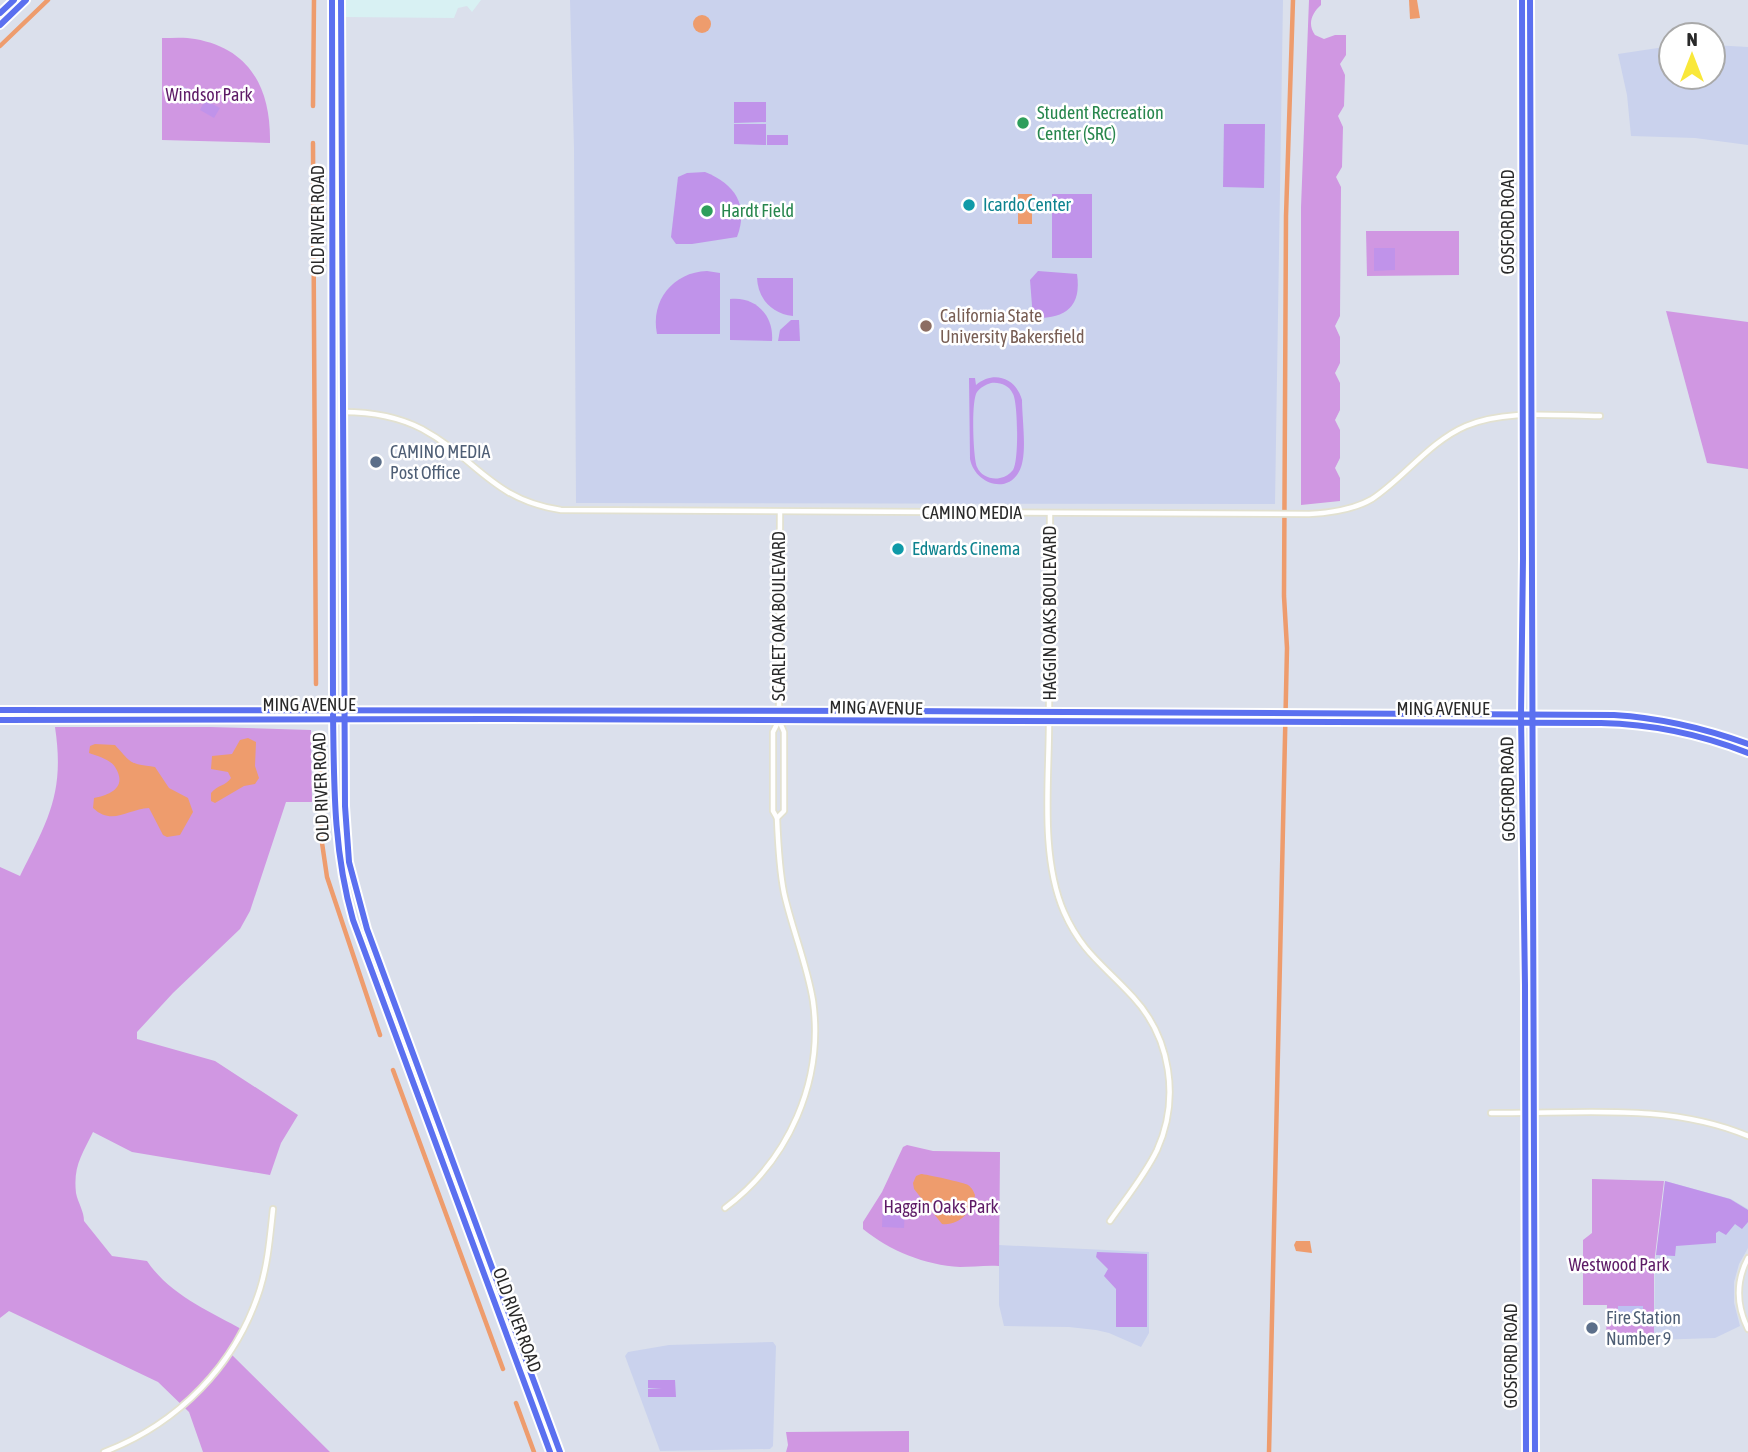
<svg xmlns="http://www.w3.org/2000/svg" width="1748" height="1452" viewBox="0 0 1748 1452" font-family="'Asap Condensed',sans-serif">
  <rect width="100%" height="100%" fill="#dbe0ec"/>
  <g fill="#cad2ed">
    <polygon points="570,0 1283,0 1275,504 576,503 574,149"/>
    <polygon points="1713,45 1748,47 1748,145 1695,138 1631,136 1627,95 1618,54 1671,46 1671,77 1713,77"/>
    <polygon points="1665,1181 1731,1199 1748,1209 1748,1248 1739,1264 1734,1282 1734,1303 1740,1326 1715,1338 1654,1340 1655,1265"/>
    <polygon points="999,1245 1149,1252 1149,1333 1141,1347 1109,1333 1096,1330 1069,1327 1004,1326 999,1305"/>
    <polygon points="773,1342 776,1346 773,1446 770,1449 660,1451 625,1356 628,1352 669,1345"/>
  </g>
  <polygon fill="#d8f1f3" points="346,0 481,0 472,12 467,6 458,8 454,18 346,17"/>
  <g fill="#d097e2">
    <path d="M1309,0H1321V5C1312,13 1307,24 1315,35L1324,39L1335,35H1346V55L1340,64L1345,75L1344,106L1338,116L1343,127L1342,167L1336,177L1341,187L1340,316L1335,326L1340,337V363L1335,373L1340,383V410L1335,420L1340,430V458L1335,468L1340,478V501L1301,505V207Z"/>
    <path d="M162,38C173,38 185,37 195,39C252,49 271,91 270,143L162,140Z"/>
    <polygon points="1366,231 1459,231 1459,275 1367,276"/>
    <polygon points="1666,311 1748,322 1748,469 1707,463"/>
    <path d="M55,727H210L311,730L312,802H286L250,911L240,929L173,993L137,1032V1039L215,1061L298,1115L281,1143L270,1175L132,1152L93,1132C82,1155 73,1166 76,1193C78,1203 84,1211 84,1221L112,1256L147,1261C170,1295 209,1311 243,1330L230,1353L330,1452H203L189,1412L158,1382L9,1311L0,1318V867L20,876C48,820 65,793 55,727Z"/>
    <path d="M907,1145L933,1151L1000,1152L999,1266C986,1265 972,1267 960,1267C925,1265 890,1251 863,1229V1222L882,1192L903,1147Z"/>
    <polygon points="1592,1179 1664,1181 1654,1264 1654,1340 1606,1341 1607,1305 1583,1305 1583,1240 1592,1233"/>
    <polygon points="909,1431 909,1452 786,1452 788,1445 786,1432"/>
  </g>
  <g fill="#bdc1f1">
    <polygon points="181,86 196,93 199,99 198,104 189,103 179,90"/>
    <polygon points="1618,1306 1643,1306 1643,1322 1637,1322 1633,1314 1628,1314 1624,1321 1618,1322"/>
  </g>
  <g fill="#c093ea" fill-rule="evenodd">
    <polygon points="205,100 220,108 214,118 200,110"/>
    <polygon points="734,102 766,102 766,122 734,123"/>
    <polygon points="734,124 766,124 766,145 734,144"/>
    <polygon points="1224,124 1265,124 1264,188 1223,187"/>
    <rect x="767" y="135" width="21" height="10"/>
    <path d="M705,172C735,184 749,205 737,237L692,244H676L671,237L678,177L687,173Z"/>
    <rect x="1052" y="194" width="40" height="64"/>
    <polygon points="1374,248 1395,248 1395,270 1374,271"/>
    <path d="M707,271L720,273V334H657C650,301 673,272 707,271Z"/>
    <path d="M1038,271L1077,274C1082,308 1064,319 1033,318L1030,280Z"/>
    <path d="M757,278H793V316C772,314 758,299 757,278Z"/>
    <path d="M730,299C755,296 774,315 772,341L730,340Z"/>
    <polygon points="791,320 799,320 800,341 778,341 780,330"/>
    <path d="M969,378H975L976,385C994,370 1016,378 1022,400C1022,418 1027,451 1021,467C1011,496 975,485 970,459ZM991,383C1000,382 1009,385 1013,394C1018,403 1019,461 1013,470C1010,474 1005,477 1000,478C991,480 981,476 977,467C973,457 971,400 977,392C981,387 985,385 991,383Z"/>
    <polygon points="1665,1181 1730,1199 1748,1210 1748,1222 1742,1229 1735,1224 1726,1235 1719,1231 1716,1233 1716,1243 1676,1246 1675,1256 1656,1255"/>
    <polygon points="883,1205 905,1206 904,1228 882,1227"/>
    <polygon points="1097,1252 1147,1254 1147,1327 1116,1327 1116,1289 1104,1276 1108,1269 1096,1257"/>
    <polygon points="648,1380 675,1380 676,1397 648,1397 648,1389 662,1389 648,1388"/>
  </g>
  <g fill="#ee9c6d">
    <polygon points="1409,0 1417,0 1420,18 1410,19"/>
    <circle cx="702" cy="24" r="9"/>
    <rect x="1018" y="194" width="14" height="30"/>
    <path d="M248,738L256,742L255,766L259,778L255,784L244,786L215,803L211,801V793C217,785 226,786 231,778L228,772L211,769L212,756L232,754L240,740Z"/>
    <path d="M95,744L115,745C133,765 129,763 155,767L169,788L188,798L193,812L180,835L167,837L163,835L149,808C128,809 112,826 93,808L94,798C110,795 128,787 115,767C110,759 97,756 89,753L90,746Z"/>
    <path d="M921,1174C925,1174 966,1183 968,1185C972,1188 973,1190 975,1195C973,1211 959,1226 942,1224L914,1189L913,1183L916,1176Z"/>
    <polygon points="1296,1241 1310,1241 1312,1253 1296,1251 1294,1245"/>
  </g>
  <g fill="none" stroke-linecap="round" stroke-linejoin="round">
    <g stroke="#ee9c6d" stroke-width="4.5">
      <polyline points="0,46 48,0"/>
      <polyline points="313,106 314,0"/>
      <polyline points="313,143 316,684"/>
      <polyline points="320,751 321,836 327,877 380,1035"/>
      <polyline points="393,1070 503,1369"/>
      <polyline points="516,1403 534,1452"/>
      <polyline points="1269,1452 1287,648 1284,596 1286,216 1293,0"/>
    </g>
    <g stroke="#e2e1d0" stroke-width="8">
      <g id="minor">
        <path d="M343,412C371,412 397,416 422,429C476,458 492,500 561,510L1309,514C1329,513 1355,509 1372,499C1404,478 1429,442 1466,426C1507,409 1556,416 1600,416"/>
        <polyline points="1049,712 1050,513"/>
        <path d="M1049,723C1049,781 1040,857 1064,912C1082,953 1105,966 1133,997C1171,1038 1180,1099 1157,1150C1145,1175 1126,1198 1110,1221"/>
        <polyline points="777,818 784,811 784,732 779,720 779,712 780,512"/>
        <path d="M1491,1113C1576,1114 1668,1102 1748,1136"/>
        <path d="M725,1208C789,1160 824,1081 813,1001C807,964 792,929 784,893C779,868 778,843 777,818L773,811V732L779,720"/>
        <path d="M1748,1258C1736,1281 1736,1305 1748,1329"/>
        <path d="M104,1452C178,1424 236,1365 260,1289C268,1263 270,1236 273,1209"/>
      </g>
    </g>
    <g stroke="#fff" stroke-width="10">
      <g id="major">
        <path d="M332,0L333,711C334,783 333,850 353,920L550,1452"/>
        <polyline points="341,0 345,806 349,862 367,929 560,1452"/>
        <polyline points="1522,0 1523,558 1521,715 1525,985 1526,1452"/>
        <polyline points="1530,0 1535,1452"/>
        <polyline points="0,13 14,0"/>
        <polyline points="0,25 26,0"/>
        <path d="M0,710L904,711L1614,715C1661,718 1704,728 1748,744"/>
        <path d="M0,720L490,719L1601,723C1653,724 1700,734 1748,753"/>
      </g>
    </g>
    <use href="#minor" stroke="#fff" stroke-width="4.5"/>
    <use href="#major" stroke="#5b70f0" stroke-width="6"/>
  </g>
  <g fill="#2e9e5b" stroke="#fff" stroke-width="2.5">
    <circle cx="1023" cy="123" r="7"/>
    <circle cx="707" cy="211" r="7"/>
  </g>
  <g fill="#0f9aa8" stroke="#fff" stroke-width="2.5">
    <circle cx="969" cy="205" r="7"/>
    <circle cx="898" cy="549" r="7"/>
  </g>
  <circle fill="#8d6e63" stroke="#fff" stroke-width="2.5" cx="926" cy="326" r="7"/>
  <g fill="#5c6f8a" stroke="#fff" stroke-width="2.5">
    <circle cx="376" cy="462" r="7"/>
    <circle cx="1592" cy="1328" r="7"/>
  </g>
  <g text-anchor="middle" stroke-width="5" stroke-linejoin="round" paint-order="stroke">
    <g font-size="18" fill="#5d1a66" stroke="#fff">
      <text x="209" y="101">Windsor Park</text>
      <text x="941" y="1213">Haggin Oaks Park</text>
      <text x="1619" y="1271">Westwood Park</text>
    </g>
    <g font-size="18" fill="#27864d" stroke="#fff" text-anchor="start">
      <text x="1037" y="119">Student Recreation<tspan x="1037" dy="21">Center (SRC)</tspan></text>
      <text x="721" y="217">Hardt Field</text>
    </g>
    <g font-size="18" fill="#0d838f" stroke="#fff" text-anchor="start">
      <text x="983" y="211">Icardo Center</text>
      <text x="912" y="555">Edwards Cinema</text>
    </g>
    <g font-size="18" fill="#292929" stroke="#fff">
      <text transform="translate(318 220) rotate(-90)" y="6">OLD RIVER ROAD</text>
      <text transform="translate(1508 222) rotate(-90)" y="6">GOSFORD ROAD</text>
      <text x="972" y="519">CAMINO MEDIA</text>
      <text transform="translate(1050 613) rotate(-90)" y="6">HAGGIN OAKS BOULEVARD</text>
      <text transform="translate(779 616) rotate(-90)" y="6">SCARLET OAK BOULEVARD</text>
      <text x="309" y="711">MING AVENUE</text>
      <text transform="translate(876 708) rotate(1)" y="6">MING AVENUE</text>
      <text x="1443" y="715">MING AVENUE</text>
      <text transform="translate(321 787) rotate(-92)" y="6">OLD RIVER ROAD</text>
      <text transform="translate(1508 789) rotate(-91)" y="6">GOSFORD ROAD</text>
      <text transform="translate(517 1320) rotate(70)" y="6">OLD RIVER ROAD</text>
      <text transform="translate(1511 1356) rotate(-90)" y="6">GOSFORD ROAD</text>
    </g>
    <g font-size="18" fill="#785e54" stroke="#fff" text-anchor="start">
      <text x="940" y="322">California State<tspan x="940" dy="21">University Bakersfield</tspan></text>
    </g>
    <g font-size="18" fill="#4e5e75" stroke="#fff" text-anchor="start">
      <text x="390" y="458">CAMINO MEDIA<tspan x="390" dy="21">Post Office</tspan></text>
      <text x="1606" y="1324">Fire Station<tspan x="1606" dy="21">Number 9</tspan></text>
    </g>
  </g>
  <g transform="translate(1692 56)"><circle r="33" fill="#ffffff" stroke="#a9a9a9" stroke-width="2"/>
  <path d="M0-5L12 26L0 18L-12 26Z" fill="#f9e83a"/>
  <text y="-10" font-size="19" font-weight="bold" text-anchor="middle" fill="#292929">N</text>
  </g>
</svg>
